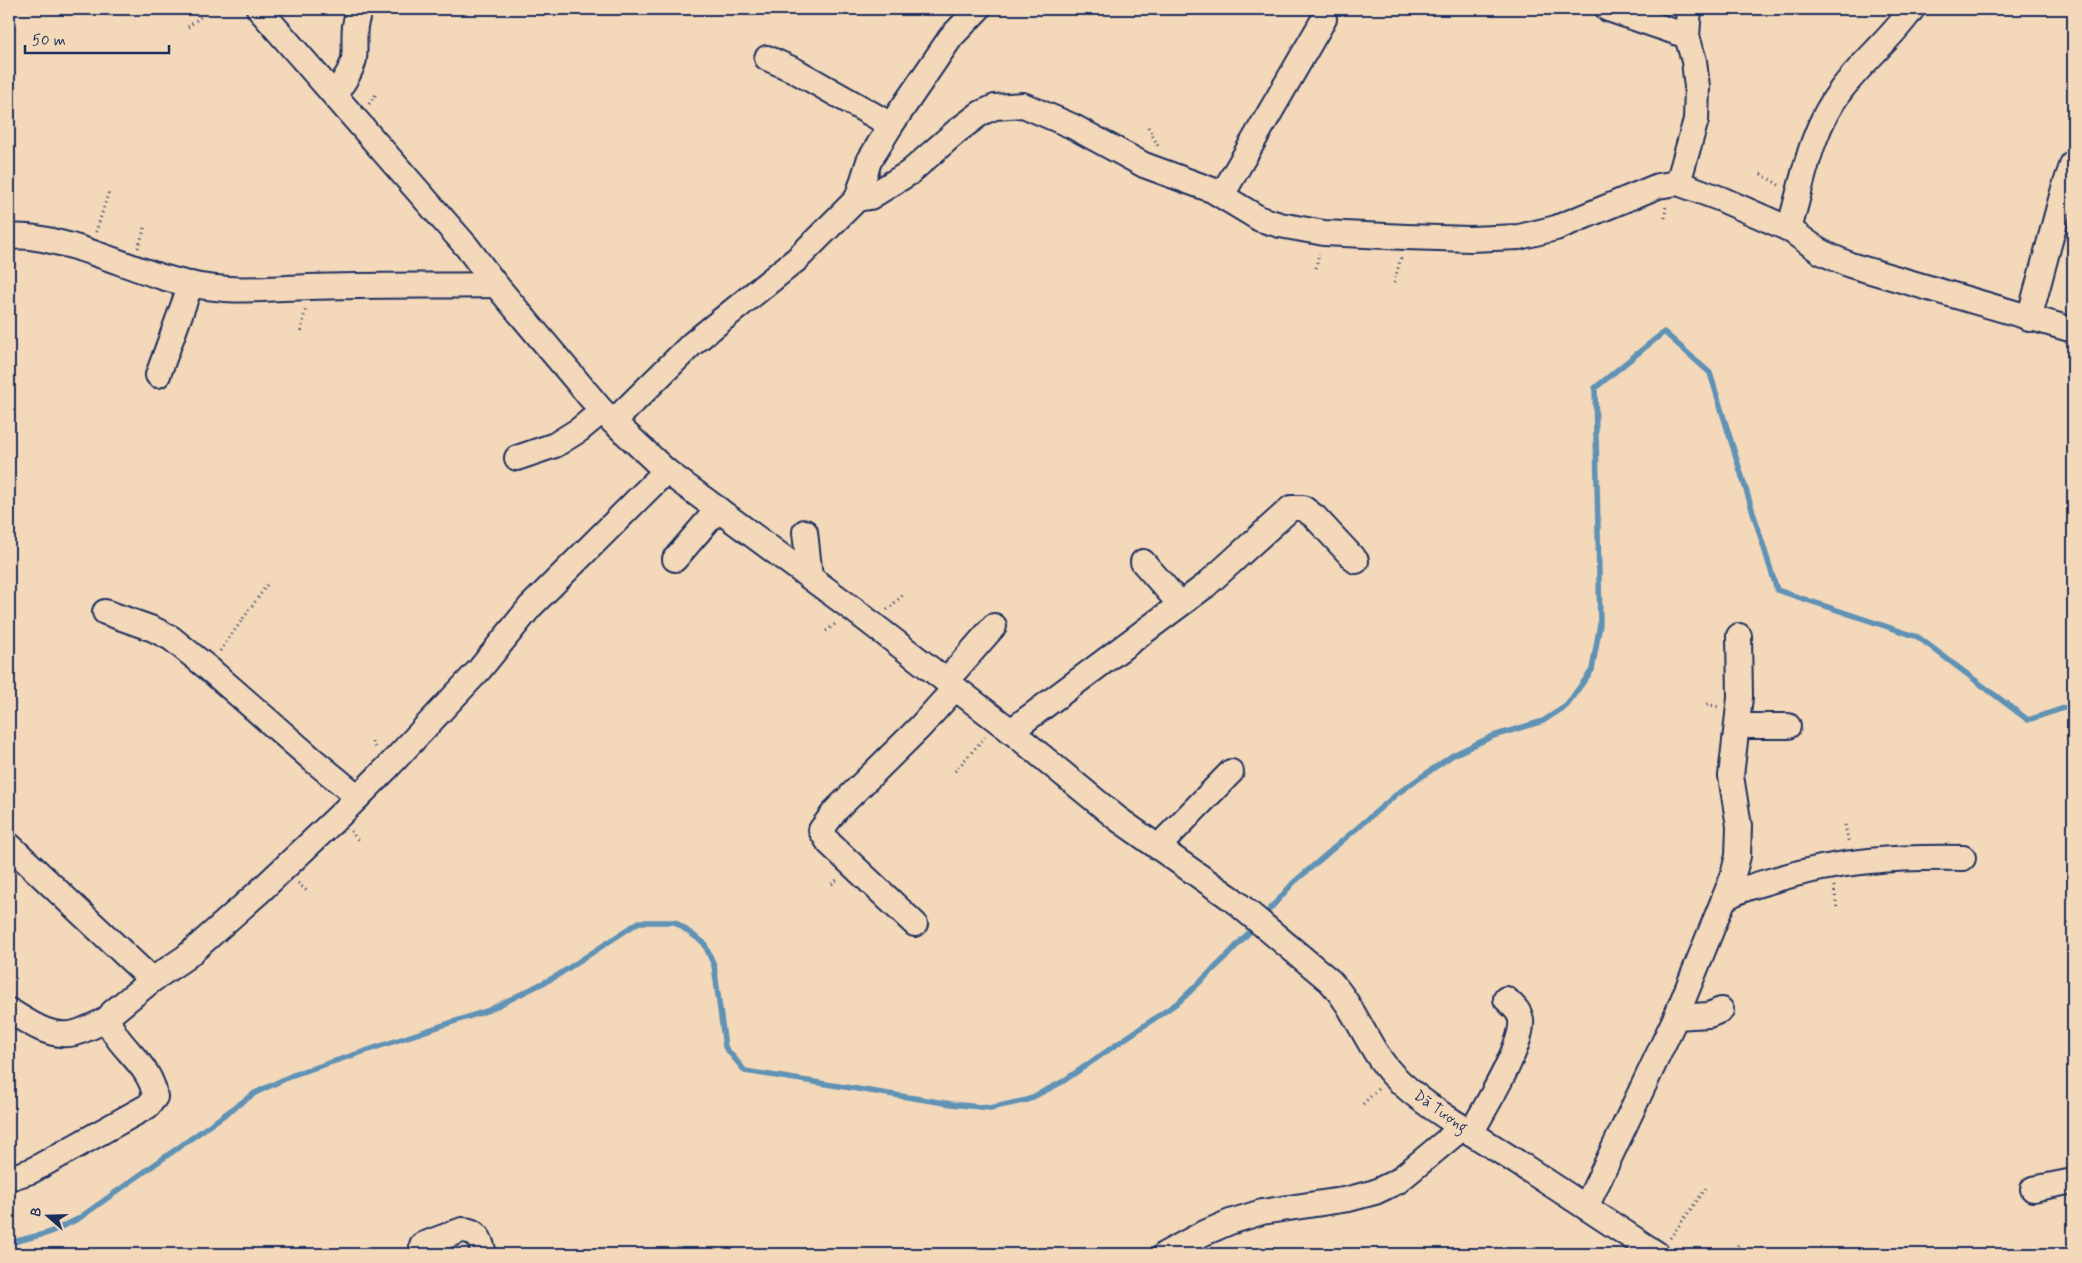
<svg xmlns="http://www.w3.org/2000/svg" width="2082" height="1263" viewBox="0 0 2082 1263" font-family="Mynerve,sans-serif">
  <rect width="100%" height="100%" fill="#f3d8ba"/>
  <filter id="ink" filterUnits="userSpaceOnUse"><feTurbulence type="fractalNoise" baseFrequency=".02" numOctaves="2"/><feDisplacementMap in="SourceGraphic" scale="10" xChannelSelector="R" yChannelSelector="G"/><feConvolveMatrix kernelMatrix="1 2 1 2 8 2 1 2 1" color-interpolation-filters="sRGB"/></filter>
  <g filter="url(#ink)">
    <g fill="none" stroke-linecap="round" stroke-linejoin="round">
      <g stroke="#5f92b5" stroke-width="5.5">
        <polyline points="1263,917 1293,883 1398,793 1453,755 1493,736 1543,721 1566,706 1592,670 1600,624 1595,388 1664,332 1710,373 1777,590 1918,637 2028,720 2073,705"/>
        <polyline points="9,1243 48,1233 78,1219 255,1093 293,1075 489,1010 555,977 639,922 675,922 704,943 714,965 725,1047 745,1071 951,1104 990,1108 1027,1100 1062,1082 1180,1001 1223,960 1255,926"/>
      </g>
      <g stroke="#1b2f5e" stroke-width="28">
        <g id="minor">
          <path d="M259,9L467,247L496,285L602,411L666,471L854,610L1011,731L1118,819L1232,899L1330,981C1356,1009 1367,1047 1393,1075C1422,1105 1463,1127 1498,1150C1551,1184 1604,1219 1657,1254"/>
          <polyline points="1608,9 1687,36"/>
          <polyline points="767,58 794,70 891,125"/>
          <path d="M335,94C342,84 351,72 354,59C356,43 351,24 361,9"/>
          <polyline points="1678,183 1696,120 1697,87 1694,61 1687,36 1689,9"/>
          <polyline points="1222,195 1324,19"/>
          <polyline points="857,199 869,161 891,125 951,37 978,9"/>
          <path d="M1789,229C1803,182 1810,130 1841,90C1863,61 1891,39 1912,9"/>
          <path d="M9,237C30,235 48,240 68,245C115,258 159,281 207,287C241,292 275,288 309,287C371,285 434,286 496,285"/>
          <polyline points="2029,319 2063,192 2073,163"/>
          <polyline points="158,375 191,284"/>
          <polyline points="613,422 692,344 797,259 857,199 870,197 909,173 957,131 981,113 995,107 1023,105 1072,126 1144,165 1212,190 1260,219 1280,225 1324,233 1406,237 1470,239 1519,237 1556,228 1658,186 1678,183 1721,199 1789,229 1821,252 1850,265 2073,330"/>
          <polyline points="517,458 555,445 579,430 602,411"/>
          <polyline points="805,532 810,577"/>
          <polyline points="675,559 718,509"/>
          <polyline points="1143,562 1180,604"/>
          <polyline points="105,612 153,629 171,638 208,668 313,760 358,797"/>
          <polyline points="946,681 994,626"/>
          <polyline points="1737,726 1788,726"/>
          <polyline points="1011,731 1205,586 1291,508 1303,508 1315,517 1356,561"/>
          <polyline points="9,845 152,980"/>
          <polyline points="1158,847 1231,772"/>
          <path d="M1724,899C1740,889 1759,884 1777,879C1841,860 1897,857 1963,858"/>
          <polyline points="915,924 829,843 821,830 836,810 920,727 955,688"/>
          <path d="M10,1011C30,1023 51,1039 75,1033C86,1030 97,1024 108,1019"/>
          <polyline points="1676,1017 1709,1015 1721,1010"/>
          <path d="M1471,1133C1484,1109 1524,1045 1521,1020C1520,1011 1512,1005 1506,999"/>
          <path d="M9,1178L31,1171L148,1106L155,1097C151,1063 117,1049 108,1019L113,1012L152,980L186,957L259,892L341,814L387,768L480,669L530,607L666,471"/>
          <polyline points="2033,1189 2073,1181"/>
          <polyline points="1586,1207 1676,1017 1732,879 1738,856 1739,826 1731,776 1740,697 1739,636"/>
          <path d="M422,1245L462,1230C478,1230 481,1241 484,1254"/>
          <polyline points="1165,1254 1202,1234 1230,1222 1262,1212 1349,1199 1375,1192 1398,1181 1463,1127"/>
        </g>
      </g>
      <g stroke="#1b2f5e" stroke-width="3" stroke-dasharray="1 4" stroke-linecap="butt">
        <polyline points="188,27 210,9"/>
        <polyline points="369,104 376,94"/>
        <polyline points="1148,127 1159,148"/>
        <polyline points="1761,174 1779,185"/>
        <polyline points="1665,218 1666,204"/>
        <polyline points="96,232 109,191"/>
        <polyline points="138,248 145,227"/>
        <polyline points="1316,268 1319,253"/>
        <polyline points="1394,283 1401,257"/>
        <polyline points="301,331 306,307"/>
        <polyline points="887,610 905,593"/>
        <polyline points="826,631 838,622"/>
        <polyline points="220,651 267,585"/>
        <polyline points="1707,704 1719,707"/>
        <polyline points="372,742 376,750"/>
        <polyline points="955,771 985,737"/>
        <polyline points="1845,825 1849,844"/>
        <polyline points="351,831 358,841"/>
        <polyline points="298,883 308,892"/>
        <polyline points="832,884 838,879"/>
        <polyline points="1834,886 1837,910"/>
        <polyline points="1363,1104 1378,1089"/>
        <polyline points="1670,1238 1707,1187"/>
        <polyline points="1732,1254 1740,1242"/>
      </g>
      <use href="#minor" stroke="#f3d8ba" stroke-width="24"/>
    </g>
  </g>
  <g text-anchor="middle" stroke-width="5" stroke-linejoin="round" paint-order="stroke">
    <g font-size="15" fill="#1b2f5e" stroke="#f3d8ba">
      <text transform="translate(1441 1111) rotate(35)" y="5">Dã Tượng</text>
    </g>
  </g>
  <rect width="2082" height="1263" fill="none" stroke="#f3d8ba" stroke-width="30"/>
  <rect x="15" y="15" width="2052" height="1233" fill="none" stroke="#1b2f5e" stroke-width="2" filter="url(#ink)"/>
  <g transform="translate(48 1216) rotate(290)" stroke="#f3d8ba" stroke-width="4" paint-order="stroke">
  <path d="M0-4L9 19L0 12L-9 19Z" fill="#1b2f5e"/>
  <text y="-8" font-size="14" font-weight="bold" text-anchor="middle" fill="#1b2f5e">B</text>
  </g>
  <path d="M25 45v8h144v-8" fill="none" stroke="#1b2f5e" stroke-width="2.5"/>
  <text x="32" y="45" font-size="15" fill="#1b2f5e" stroke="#f3d8ba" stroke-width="4" paint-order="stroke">50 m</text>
</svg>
